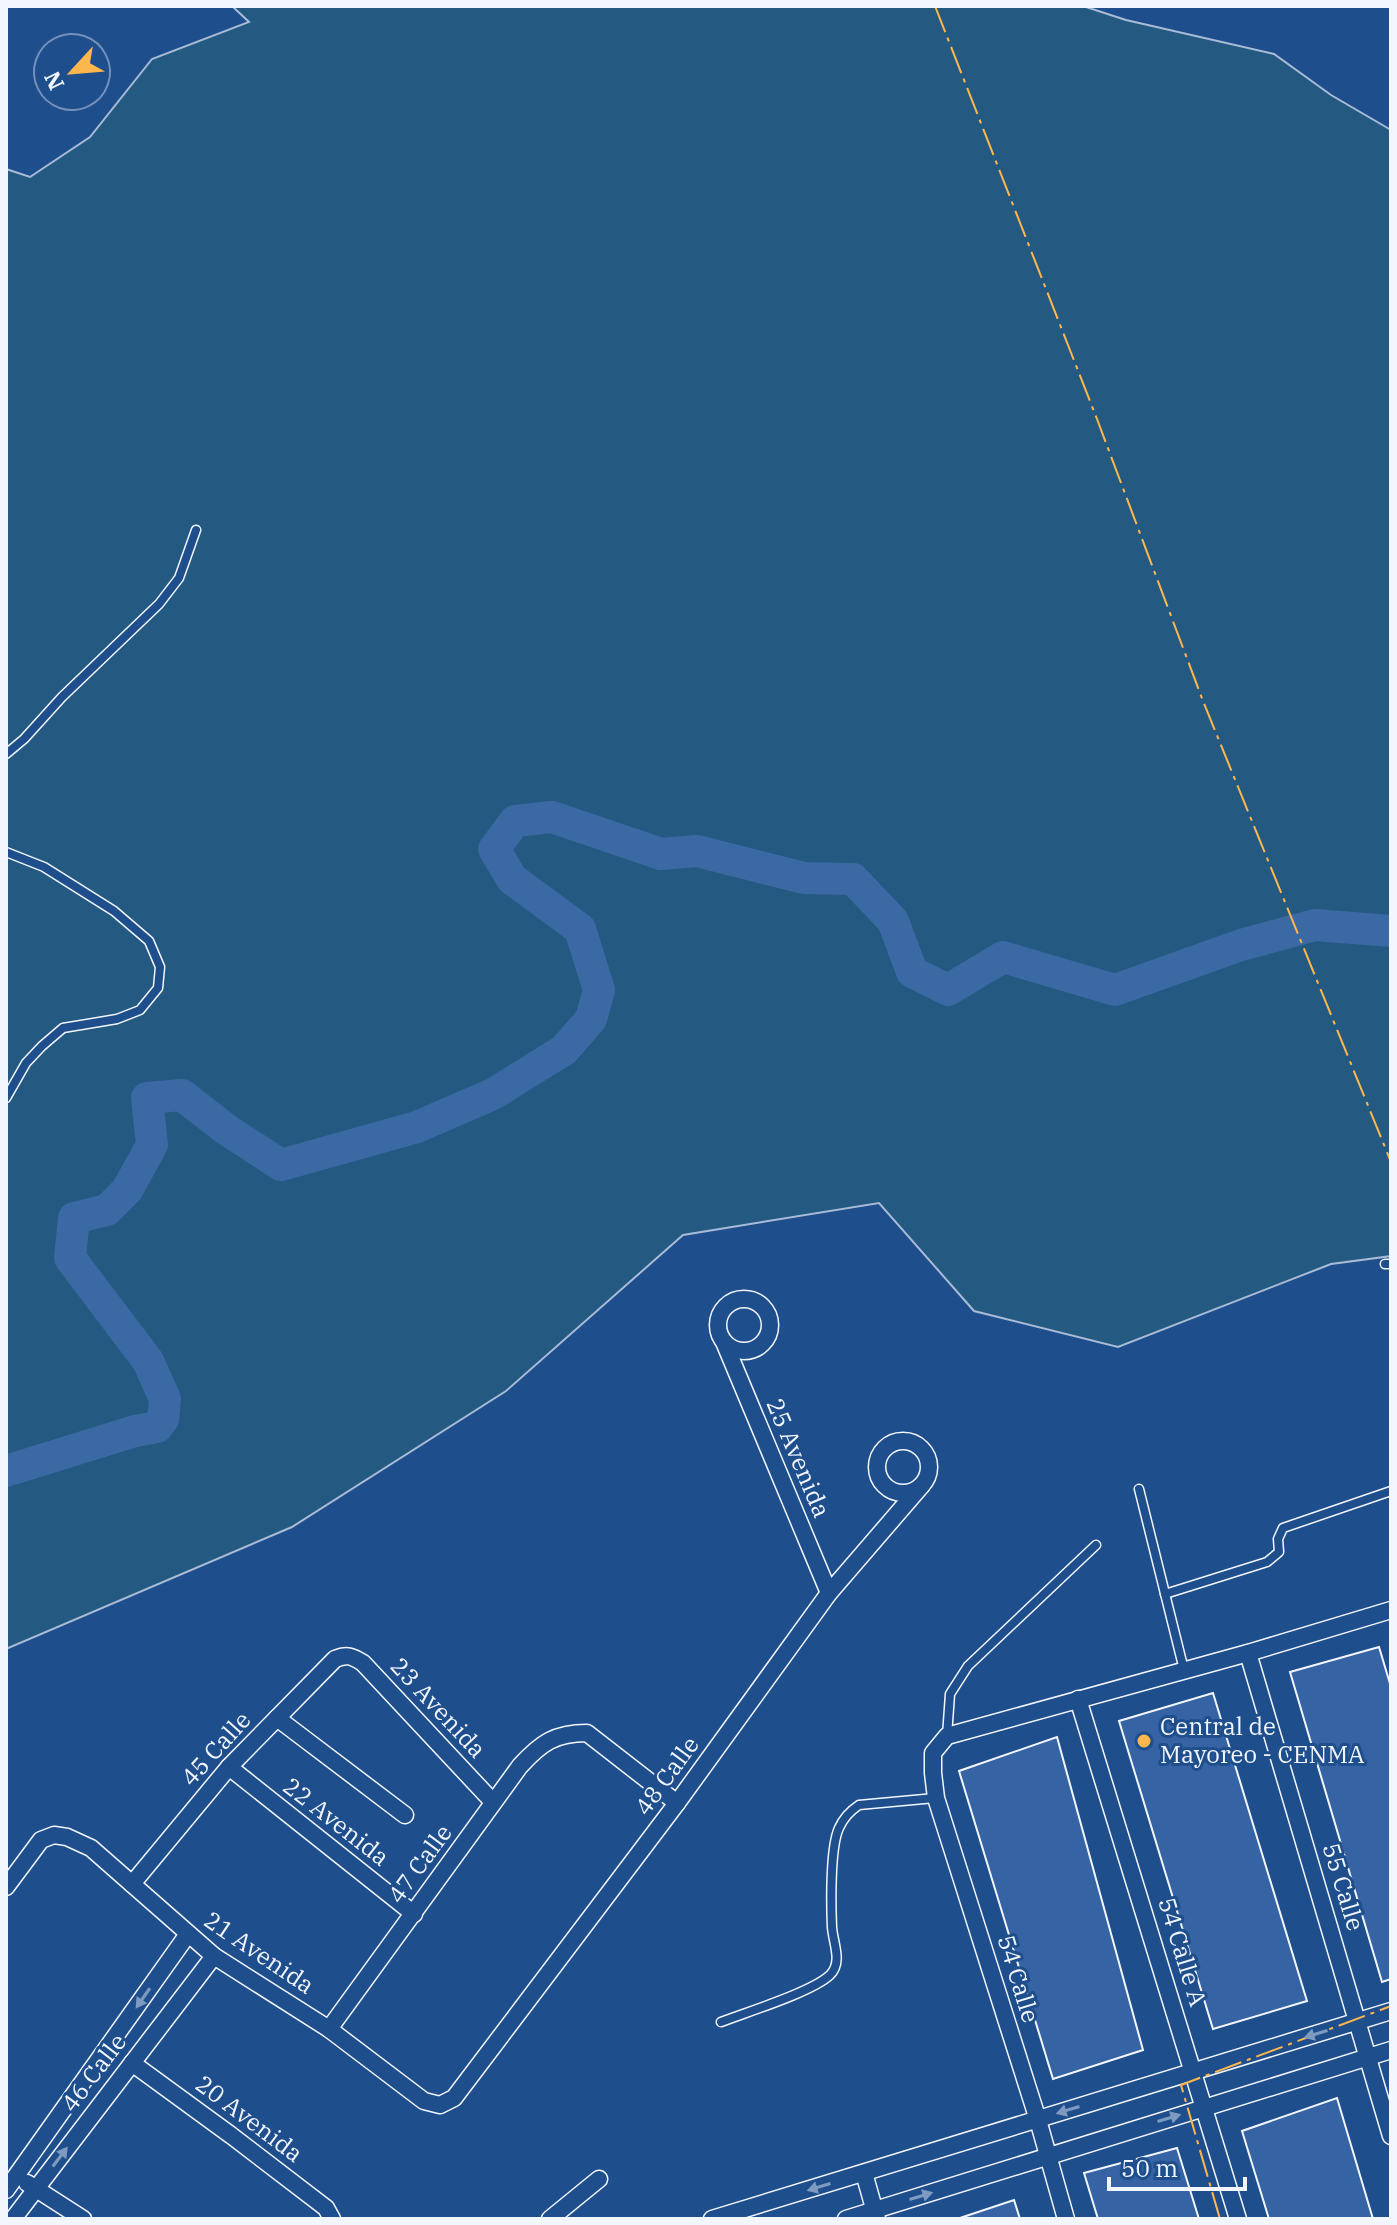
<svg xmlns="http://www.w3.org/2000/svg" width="1397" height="2225" viewBox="0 0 1397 2225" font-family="'IBM Plex Serif',serif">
  <rect width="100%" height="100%" fill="#1f4e8c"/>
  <polygon fill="#245a82" stroke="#a8bbd7" stroke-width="2" points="232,6 1083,6 1126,20 1274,54 1331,95 1391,130 1391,1256 1331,1264 1118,1347 974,1311 879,1203 683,1235 506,1391 292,1527 6,1649 6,169 30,177 90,137 152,59 249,22"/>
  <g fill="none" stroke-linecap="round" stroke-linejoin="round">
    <polyline stroke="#3b69a3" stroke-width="32" points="6,1471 135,1431 157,1427 163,1419 165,1399 148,1361 70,1258 74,1218 107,1210 127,1190 152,1145 147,1098 182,1095 227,1130 281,1165 417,1127 493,1094 564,1050 591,1019 599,990 580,929 512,879 494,849 515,821 552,817 661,854 697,851 804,878 853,879 893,921 912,972 948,990 1003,957 1115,990 1241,945 1315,925 1391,931"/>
  </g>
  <g fill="#3563a3" stroke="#f2f6ff" stroke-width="2">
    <polygon points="1379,1647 1391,1687 1391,1979 1382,1982 1290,1672"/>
    <polygon points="1213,1693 1307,2001 1213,2029 1119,1721"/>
    <polygon points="1057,1737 1143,2050 1053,2079 959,1771"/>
    <polygon points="1337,2098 1373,2219 1269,2219 1242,2131"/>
    <polygon points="1177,2148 1199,2219 1098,2219 1084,2173"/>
    <polygon points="1014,2200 1020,2219 957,2219"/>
  </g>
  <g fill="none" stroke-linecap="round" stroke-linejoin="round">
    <g stroke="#f2f6ff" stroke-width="11">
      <g id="service">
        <polyline points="6,754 24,739 62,697 159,604 179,578 196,530"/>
        <polyline points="6,852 44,867 114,911 149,941 160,967 158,988 140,1010 117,1019 63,1028 42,1046 26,1063 6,1098"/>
        <polyline points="1385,1264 1391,1264"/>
        <polyline points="1139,1489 1184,1670"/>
        <polyline points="1165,1594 1267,1562 1279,1552 1278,1539 1283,1528 1391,1491"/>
        <polyline points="947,1736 950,1694 968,1666 1096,1545"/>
        <path d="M721,2022C747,2012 812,1992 830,1975C843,1962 833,1943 832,1927C831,1905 830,1847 839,1828C843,1819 850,1811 859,1805L935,1798"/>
      </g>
    </g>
    <g stroke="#f2f6ff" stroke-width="19">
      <g id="minor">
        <circle cx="744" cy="1325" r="26"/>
        <polyline points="724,1342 829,1593"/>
        <circle cx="903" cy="1467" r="26"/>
        <polyline points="1248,1653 1391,2136"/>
        <polyline points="1078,1699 1238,2219"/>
        <polyline points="277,1718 405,1815"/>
        <polyline points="229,1767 414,1914"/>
        <path d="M132,1884L229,1767L335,1659C347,1654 352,1656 363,1663L493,1802"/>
        <polyline points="6,1887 41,1840 54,1835 67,1837 91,1848 214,1956 329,2029 424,2101 440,2105 454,2098 677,1803 829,1593 922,1485"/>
        <path d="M329,2029L520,1766C541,1743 555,1733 587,1733L677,1803"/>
        <polyline points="132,2063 232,2136 326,2208 332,2219"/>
        <polyline points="864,2173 877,2219"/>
        <polyline points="27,2183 83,2219"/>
        <polyline points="6,2190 188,1934"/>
        <polyline points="13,2219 214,1956"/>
        <polyline points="550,2219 599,2179"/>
        <polyline points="712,2219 1391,2011"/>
        <polyline points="846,2219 1391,2050"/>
        <polyline points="1066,2219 1038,2120 936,1798 933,1773 933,1753 947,1736 1248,1653 1391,1610"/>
      </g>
    </g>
    <use href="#service" stroke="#1f4e8c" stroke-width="8"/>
    <use href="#minor" stroke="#1f4e8c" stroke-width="16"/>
    <g stroke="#ffb74d" stroke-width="2" stroke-dasharray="28 6 4 6" stroke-linecap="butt">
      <polyline points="935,6 1097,419 1203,701 1391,1162"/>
      <polyline points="1220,2219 1181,2085 1391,2006"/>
    </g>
  </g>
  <defs><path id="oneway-solid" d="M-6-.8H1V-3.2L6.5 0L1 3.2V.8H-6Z" transform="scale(2)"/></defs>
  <g fill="#7e9ac0">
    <use href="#oneway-solid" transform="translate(143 1998) rotate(125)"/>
    <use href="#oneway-solid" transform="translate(1316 2034) rotate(163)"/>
    <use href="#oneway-solid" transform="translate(1068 2110) rotate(163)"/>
    <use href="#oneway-solid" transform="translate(1169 2118) rotate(-17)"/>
    <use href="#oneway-solid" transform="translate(60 2157) rotate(-53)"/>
    <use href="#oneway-solid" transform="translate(819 2187) rotate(163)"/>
    <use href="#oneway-solid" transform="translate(921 2196) rotate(-17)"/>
  </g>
  <circle fill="#ffb74d" stroke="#1f4e8c" stroke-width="3" cx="1144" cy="1741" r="8"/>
  <g text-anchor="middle" stroke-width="6" stroke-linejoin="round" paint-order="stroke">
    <g font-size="24" fill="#f2f6ff" stroke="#1f4e8c">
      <text transform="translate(798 1458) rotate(67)" y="8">25 Avenida</text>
      <text transform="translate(438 1708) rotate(47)" y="8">23 Avenida</text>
      <text transform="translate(216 1749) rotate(-48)" y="8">45 Calle</text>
      <text transform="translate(667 1776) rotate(-54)" y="8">48 Calle</text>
      <text transform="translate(336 1822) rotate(38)" y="8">22 Avenida</text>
      <text transform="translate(420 1864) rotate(-54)" y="8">47 Calle</text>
      <text transform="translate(1343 1887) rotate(73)" y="8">55 Calle</text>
      <text transform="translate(1182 1952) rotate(73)" y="8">54 Calle A</text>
      <text transform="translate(259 1953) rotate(34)" y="8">21 Avenida</text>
      <text transform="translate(1018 1979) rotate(73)" y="8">54 Calle</text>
      <text transform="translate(94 2073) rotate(-53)" y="8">46 Calle</text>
      <text transform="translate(249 2119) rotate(37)" y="8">20 Avenida</text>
    </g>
    <g font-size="24" fill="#f2f6ff" stroke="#1f4e8c" text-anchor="start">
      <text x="1160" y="1735">Central de<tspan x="1160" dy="28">Mayoreo - CENMA</tspan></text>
    </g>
  </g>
  <rect width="1397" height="2225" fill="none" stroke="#f2f6ff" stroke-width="16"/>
  <g transform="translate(72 72) rotate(244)"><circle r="38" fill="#1f4e8c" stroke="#7391ba" stroke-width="2"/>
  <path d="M0-6L14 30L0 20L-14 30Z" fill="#ffb74d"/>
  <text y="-12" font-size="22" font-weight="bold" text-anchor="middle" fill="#f2f6ff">N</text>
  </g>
  <path d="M1109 2177v12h136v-12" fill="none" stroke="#f2f6ff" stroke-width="4"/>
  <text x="1121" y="2177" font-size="24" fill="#f2f6ff" stroke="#1f4e8c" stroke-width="6" paint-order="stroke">50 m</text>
</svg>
